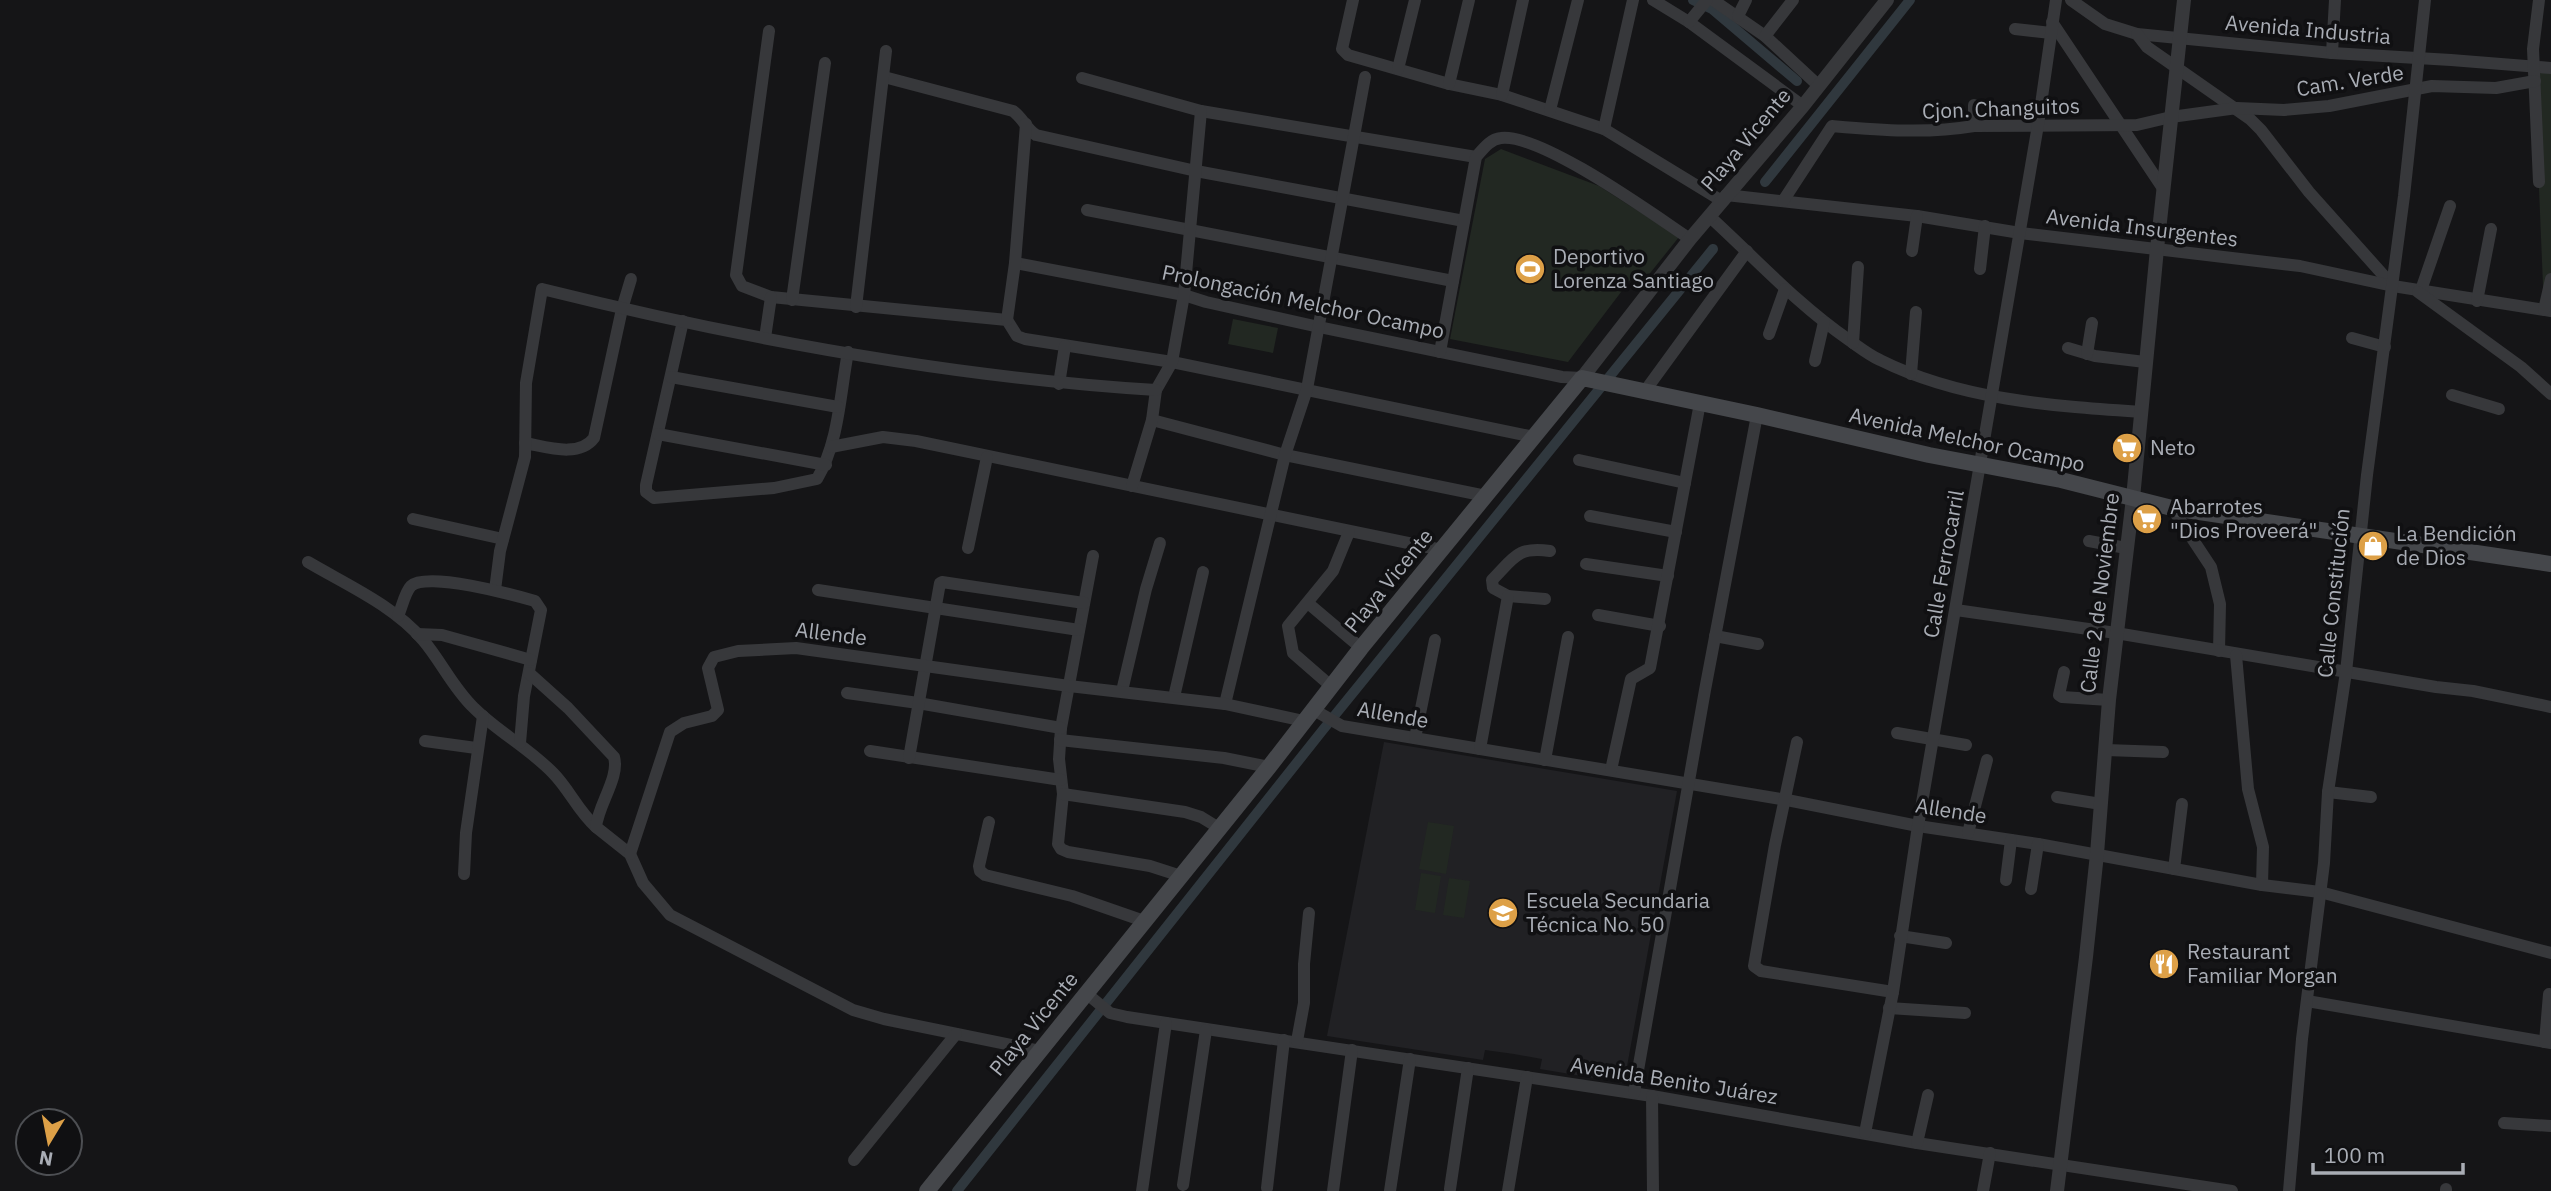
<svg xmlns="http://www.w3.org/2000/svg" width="2551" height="1191" viewBox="0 0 2551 1191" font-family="'IBM Plex Sans',sans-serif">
  <rect width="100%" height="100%" fill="#151517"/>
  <polygon fill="#212124" points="1384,742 1677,791 1624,1083 1540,1069 1542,1059 1514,1054 1485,1050 1483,1060 1327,1036"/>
  <g fill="#222822">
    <polygon points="2534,67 2551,69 2551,311 2544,310"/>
    <polygon points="1501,149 1599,186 1679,237 1647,277 1637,271 1568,362 1450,339 1485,159"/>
    <polygon points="1233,319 1278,328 1273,353 1228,344"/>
    <polygon points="1428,822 1454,826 1446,874 1419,869"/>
    <polygon points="1421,873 1441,876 1435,913 1415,910"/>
    <polygon points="1449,878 1470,881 1464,918 1443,915"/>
  </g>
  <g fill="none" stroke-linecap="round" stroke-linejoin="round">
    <g stroke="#30383e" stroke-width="10">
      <polyline points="1693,0 1712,9 1797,81"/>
      <polyline points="1765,182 1910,0"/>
      <polyline points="957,1191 1322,731 1713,249"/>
    </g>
    <g stroke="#37383b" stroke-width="12">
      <polyline points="1353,0 1342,49 1348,55 1449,84 1502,95 1604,129 1722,201"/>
      <polyline points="1653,0 1689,22 1803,106"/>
      <polyline points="1713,0 1765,36 1819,86"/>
      <polyline points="2071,0 2105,24 2137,34 2332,53 2451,60 2551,68"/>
      <polyline points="1738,16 1746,0"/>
      <polyline points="1689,22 1707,0"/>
      <polyline points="2052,22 2164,190"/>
      <polyline points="2015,29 2051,33"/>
      <polyline points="769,31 736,275 742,286 771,297 1007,320 1017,336 1025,339 1172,362 1534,437"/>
      <polyline points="2137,34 2147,47 2250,119 2261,130 2309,192 2393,286"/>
      <polyline points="1765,36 1793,0"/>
      <polyline points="2332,53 2335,0"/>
      <polyline points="1398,69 1415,0"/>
      <path d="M884,77L1013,111C1023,118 1026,129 1036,135L1196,171L1464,221"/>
      <polyline points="1082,78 1201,111 1476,157"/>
      <polyline points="1449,84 1469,0"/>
      <polyline points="1502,95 1523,0"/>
      <polyline points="1974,105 1974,126"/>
      <polyline points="1550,110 1578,0"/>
      <polyline points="1604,129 1633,0"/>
      <polyline points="2539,182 2533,49 2539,0"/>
      <polyline points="1726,195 1917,216 2020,233 2300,266 2393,286 2551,311"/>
      <path d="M1783,201L1832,126C1880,130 1926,134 1974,126L2137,125L2171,117L2237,108L2284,110L2329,106L2432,86L2496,88L2535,81"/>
      <polyline points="1087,210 1453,281"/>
      <path d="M1709,216C1755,258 1797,304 1849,340C1859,347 1869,355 1880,360C1960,400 2053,406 2141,412"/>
      <polyline points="1912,251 1917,216"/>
      <polyline points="1015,263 1184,295 1206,302 1319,327 1562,377 1582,378"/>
      <polyline points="1980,269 1985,226"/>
      <polyline points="2421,290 2450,206"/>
      <polyline points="2418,292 2521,367 2551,394"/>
      <polyline points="792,300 825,63"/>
      <polyline points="2477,301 2491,229"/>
      <polyline points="856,307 886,51"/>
      <polyline points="2544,310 2551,279"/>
      <polyline points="1007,320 1015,263 1026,124"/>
      <path d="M683,321L646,485V492L654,498L774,488L817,479C839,442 840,394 848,352"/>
      <polyline points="1769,334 1785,289"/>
      <polyline points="765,338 771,297"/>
      <polyline points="2352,338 2385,347"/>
      <polyline points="1853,343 1858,267"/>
      <polyline points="2068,348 2095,356 2145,362"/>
      <path d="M1440,352L1476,157C1483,149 1490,139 1501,138C1541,133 1654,215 1690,239"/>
      <polyline points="2087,354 2092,323"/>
      <polyline points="1815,361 1824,322"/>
      <polyline points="1911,374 1916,312"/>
      <polyline points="671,377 838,407"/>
      <polyline points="1059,384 1065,346"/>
      <polyline points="1645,391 1747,251"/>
      <polyline points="2452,395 2499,409"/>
      <polyline points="1152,420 1285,455 1486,496"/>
      <polyline points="658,434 826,465"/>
      <path d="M525,443C547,447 579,458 594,438L622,309L631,279"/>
      <polyline points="831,447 883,437 916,441 1442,550"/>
      <polyline points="1579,460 1685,483"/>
      <polyline points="1132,486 1152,420 1156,390 1172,362 1184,295 1201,111"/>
      <polyline points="2172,508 2211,567 2220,604 2219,651"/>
      <polyline points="1590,516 1676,532"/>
      <polyline points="413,519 503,539"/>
      <polyline points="2089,541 2126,548"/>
      <polyline points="968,548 987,457"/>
      <polyline points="1093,556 1061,728 1059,759 1063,794 1058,844 1061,849 1068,852 1150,866 1181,876"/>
      <path d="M308,562C347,585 393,605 423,640C441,661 453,688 474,708C498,732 529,748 553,773C569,789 578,811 596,827"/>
      <polyline points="1586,564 1668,576"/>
      <path d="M495,590L500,551L525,457L526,383L542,289C743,339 949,377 1156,390"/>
      <polyline points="818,590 1079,630"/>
      <path d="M1545,599L1508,596L1493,588L1492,580C1514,558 1517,546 1550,551"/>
      <polyline points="1309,604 1361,648"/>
      <polyline points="1956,610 2116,633 2436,687 2473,691 2551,707"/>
      <polyline points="1598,615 1660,626"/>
      <path d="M398,616C402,607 405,592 411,586C426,571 514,595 535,601L541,610L524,696L520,743"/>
      <polyline points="417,634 442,635 531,660"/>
      <polyline points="1715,636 1758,644"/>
      <polyline points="2236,655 2248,789 2263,847 2262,885"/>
      <polyline points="2064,672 2059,695 2062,697 2109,700"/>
      <path d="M529,673L568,708L614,757C620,777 598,805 596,827L630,854L643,883L670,915L853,1010L884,1019L1040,1051"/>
      <polyline points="1332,687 1293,653 1288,626 1333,571 1349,532"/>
      <polyline points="1122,691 1146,589 1160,543"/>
      <polyline points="847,693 918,703 1061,728"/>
      <polyline points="1174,697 1203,572"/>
      <polyline points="1225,704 1285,455 1307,389 1365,77"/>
      <polyline points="1314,710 1342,726 1787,800 1918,826 2038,844 2262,885 2320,892 2551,953"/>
      <polyline points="1897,733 1966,745"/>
      <polyline points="1415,738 1435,640"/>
      <polyline points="1060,740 1224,758 1269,767"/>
      <polyline points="425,741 476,748"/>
      <polyline points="1797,742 1775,845 1754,966 1761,971 1893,992"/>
      <polyline points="1480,749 1508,596"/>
      <polyline points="2106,750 2163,752"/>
      <polyline points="870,751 1061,780"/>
      <polyline points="909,758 940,583 942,582 1084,603"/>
      <polyline points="1545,760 1568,637"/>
      <polyline points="1611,770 1631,679 1650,668 1700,403"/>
      <polyline points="2328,792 2371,797"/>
      <polyline points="1063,794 1185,812 1201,817 1219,828"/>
      <polyline points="2057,797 2101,804"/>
      <polyline points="989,822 979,866 980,871 985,875 1072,896 1144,921"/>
      <polyline points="1968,833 1987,760"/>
      <polyline points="630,854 670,732 684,723 712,716 718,710 708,668 714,657 738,651 796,648 1069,686 1225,704 1304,721"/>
      <polyline points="2174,869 2182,804"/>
      <polyline points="464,874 466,833 483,716"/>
      <polyline points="2006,880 2011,840"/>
      <polyline points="2031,889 2038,844"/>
      <polyline points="1900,936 1946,943"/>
      <polyline points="1086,993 1110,1013 1127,1017 1652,1096 1917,1143 2232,1191"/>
      <polyline points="2307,1001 2551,1043"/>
      <polyline points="1889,1008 1965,1013"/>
      <polyline points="1297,1041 1304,1003 1304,964 1309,913"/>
      <polyline points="2545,1042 2549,994"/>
      <polyline points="1634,1093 1705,690 1757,415"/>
      <polyline points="1652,1096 1653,1191"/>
      <polyline points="2504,1123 2551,1126"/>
      <polyline points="1865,1133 1893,992 1918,826 2038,125 2056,0"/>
      <polyline points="1917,1143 1928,1095"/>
      <polyline points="854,1160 956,1034"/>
      <polyline points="1183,1185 1206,1030"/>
      <polyline points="1267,1188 1284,1040"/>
      <polyline points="1450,1189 1468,1068"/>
      <polyline points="1142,1191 1166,1023"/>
      <polyline points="1333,1191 1352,1050"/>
      <polyline points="1390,1191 1410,1059"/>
      <polyline points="1508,1191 1527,1077"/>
      <polyline points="1983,1191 1990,1153"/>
      <polyline points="2289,1191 2302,1039 2324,863 2328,792 2346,672 2367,475 2404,196 2425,0"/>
      <polyline points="2446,1191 2446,1189"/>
    </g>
    <g stroke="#37383b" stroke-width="14">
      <polyline points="1582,378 1690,239 1803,106 1887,0"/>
      <polyline points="2057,1191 2086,957 2097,854 2109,700 2133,498 2157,249 2184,0"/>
    </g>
    <polyline stroke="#45474b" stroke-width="16" points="927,1191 1269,767 1361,648 1582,378 1757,415 1929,455 2061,480 2172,508 2551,564"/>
  </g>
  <defs>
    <g id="stadium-disc" transform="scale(1.575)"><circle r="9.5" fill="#dda047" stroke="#101012"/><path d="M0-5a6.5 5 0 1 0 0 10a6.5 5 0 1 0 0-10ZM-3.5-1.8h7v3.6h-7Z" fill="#fff"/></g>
    <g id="supermarket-disc" transform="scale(1.575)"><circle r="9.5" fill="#dda047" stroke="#101012"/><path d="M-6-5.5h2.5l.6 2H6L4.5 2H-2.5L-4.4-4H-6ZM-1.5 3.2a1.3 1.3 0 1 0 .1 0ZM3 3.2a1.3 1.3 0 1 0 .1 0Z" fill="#fff"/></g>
    <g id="shop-disc" transform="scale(1.575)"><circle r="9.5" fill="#dda047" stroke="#101012"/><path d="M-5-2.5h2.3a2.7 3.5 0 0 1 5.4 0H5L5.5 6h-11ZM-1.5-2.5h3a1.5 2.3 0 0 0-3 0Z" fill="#fff"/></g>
    <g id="school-disc" transform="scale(1.575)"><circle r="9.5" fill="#dda047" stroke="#101012"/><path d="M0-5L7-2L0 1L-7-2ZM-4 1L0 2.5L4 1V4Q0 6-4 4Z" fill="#fff"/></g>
    <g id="restaurant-disc" transform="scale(1.575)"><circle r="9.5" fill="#dda047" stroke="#101012"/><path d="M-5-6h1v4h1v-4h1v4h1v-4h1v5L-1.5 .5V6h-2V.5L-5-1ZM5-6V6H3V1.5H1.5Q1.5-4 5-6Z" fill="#fff"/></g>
  </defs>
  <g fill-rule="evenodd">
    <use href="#stadium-disc" x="1530" y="269"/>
    <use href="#supermarket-disc" x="2127" y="448"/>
    <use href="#supermarket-disc" x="2147" y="519"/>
    <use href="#shop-disc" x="2373" y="546"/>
    <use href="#school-disc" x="1503" y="913"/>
    <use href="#restaurant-disc" x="2164" y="964"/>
  </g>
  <g text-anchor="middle" stroke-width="7" stroke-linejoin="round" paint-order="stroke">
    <g font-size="21" fill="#a9adb5" stroke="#101012">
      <text transform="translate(2308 30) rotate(5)" y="7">Avenida Industria</text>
      <text transform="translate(2350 81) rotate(-9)" y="7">Cam. Verde</text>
      <text transform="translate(2001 109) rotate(-2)" y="7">Cjon. Changuitos</text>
      <text transform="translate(1746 140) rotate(-50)" y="7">Playa Vicente</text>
      <text transform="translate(2142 228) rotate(7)" y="7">Avenida Insurgentes</text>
      <text transform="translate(1303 302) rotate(12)" y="7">Prolongación Melchor Ocampo</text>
      <text transform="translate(1967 440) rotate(12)" y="7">Avenida Melchor Ocampo</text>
      <text transform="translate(1944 564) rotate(-80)" y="7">Calle Ferrocarril</text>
      <text transform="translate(1389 581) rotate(-51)" y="7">Playa Vicente</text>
      <text transform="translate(2100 593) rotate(-83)" y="7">Calle 2 de Noviembre</text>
      <text transform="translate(2334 593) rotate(-84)" y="7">Calle Constitución</text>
      <text transform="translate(831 634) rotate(7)" y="7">Allende</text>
      <text transform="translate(1393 715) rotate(10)" y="7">Allende</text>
      <text transform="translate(1951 811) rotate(9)" y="7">Allende</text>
      <text transform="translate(1034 1024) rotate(-51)" y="7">Playa Vicente</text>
      <text transform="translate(1674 1081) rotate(9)" y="7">Avenida Benito Juárez</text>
    </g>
    <g font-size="21" fill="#a9adb5" stroke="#101012" text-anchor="start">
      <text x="1553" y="264">Deportivo<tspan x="1553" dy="24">Lorenza Santiago</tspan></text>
      <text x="2150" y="455">Neto</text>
      <text x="2170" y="514">Abarrotes<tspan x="2170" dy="24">"Dios Proveerá"</tspan></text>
      <text x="2396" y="541">La Bendición<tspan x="2396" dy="24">de Dios</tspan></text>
      <text x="1526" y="908">Escuela Secundaria<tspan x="1526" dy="24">Técnica No. 50</tspan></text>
      <text x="2187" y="959">Restaurant<tspan x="2187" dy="24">Familiar Morgan</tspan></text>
    </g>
  </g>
  <g transform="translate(49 1142) rotate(190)"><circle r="33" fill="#101012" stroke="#4d4f53" stroke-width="2"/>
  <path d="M0-5L12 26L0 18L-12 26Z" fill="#dda047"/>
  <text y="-10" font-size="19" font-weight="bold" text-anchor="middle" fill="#a9adb5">N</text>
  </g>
  <path d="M2313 1163v10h150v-10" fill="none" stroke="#a9adb5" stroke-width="3.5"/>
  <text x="2324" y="1163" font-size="21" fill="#a9adb5" stroke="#101012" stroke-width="5" paint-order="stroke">100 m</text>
</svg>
